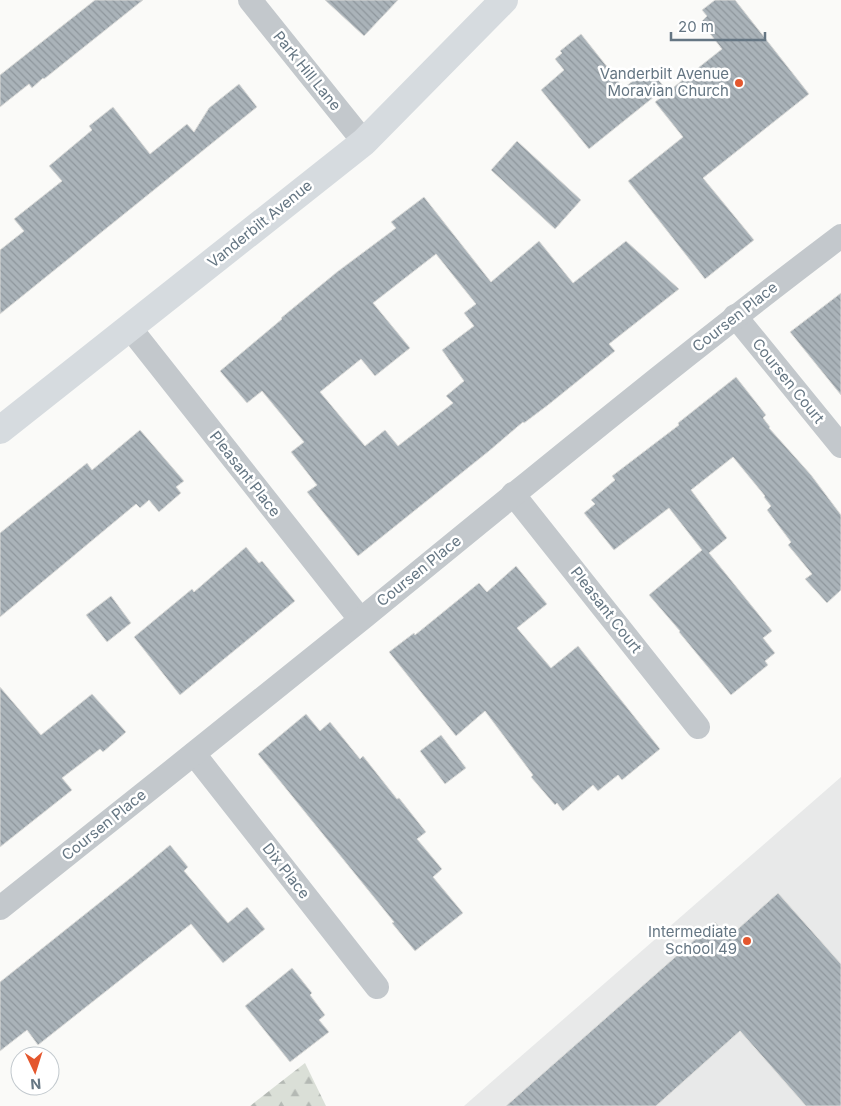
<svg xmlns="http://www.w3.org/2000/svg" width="841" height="1106" viewBox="0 0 841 1106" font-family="Inter,sans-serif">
  <defs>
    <pattern id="forest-firs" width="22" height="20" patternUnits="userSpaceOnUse" patternTransform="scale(1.25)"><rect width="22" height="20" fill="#dadfd7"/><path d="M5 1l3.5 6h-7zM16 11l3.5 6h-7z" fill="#b4b9b4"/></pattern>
    <pattern id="building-back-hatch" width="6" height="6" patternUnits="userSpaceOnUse" patternTransform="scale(1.25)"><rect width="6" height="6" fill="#aab3b9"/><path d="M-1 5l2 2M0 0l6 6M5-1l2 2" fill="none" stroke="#8e969c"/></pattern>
  </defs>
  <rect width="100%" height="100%" fill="#fafaf8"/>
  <polygon fill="#e8e9e9" points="841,777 841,1106 464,1106"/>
  <polygon fill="url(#forest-firs)" points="305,1063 326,1106 250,1106"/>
  <g fill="url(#building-back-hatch)" stroke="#dcdcda" fill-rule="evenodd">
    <polygon points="95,0 143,0 44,79 43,78 32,88 29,84 0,107 0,75"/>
    <polygon points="325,0 398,0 364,36"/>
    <polygon points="715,0 735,0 809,94 703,178 754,240 705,279 628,181 683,137 655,102 722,49 701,22 707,16 702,10"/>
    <polygon points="581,34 624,88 649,68 665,88 589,149 541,90 564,70 555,59 562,53 560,51"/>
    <polygon points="239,84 257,107 0,314 0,250 24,231 14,219 62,181 49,166 92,130 89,126 113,107 150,154 187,124 194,132 209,108"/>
    <polygon points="517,141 581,200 555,229 491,170"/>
    <path d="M424,197L491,282L539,241L573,283L626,241L679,289L609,344L615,351L548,405L524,423L523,422L489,451L358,556L307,492L317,485L291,452L304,442L262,391L247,403L220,371L282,319L281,318L337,272L396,228L391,222ZM436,254L476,304L464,313L474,326L442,350L464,381L446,396L453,403L398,446L385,430L365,446L320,392L361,359L375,376L410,348L373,303Z"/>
    <polygon points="841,293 841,395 790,332"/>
    <polygon points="736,377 766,415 763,418 770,427 769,428 811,475 841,515 841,590 827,603 805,579 812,574 788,545 791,542 767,510 771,506 764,497 765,496 733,457 691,490 727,538 709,553 772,631 763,638 775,653 765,661 768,665 731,695 679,632 680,631 649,595 702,550 669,508 614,550 584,513 595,504 591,500 615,480 612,476 679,425 678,423"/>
    <polygon points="140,430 184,481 176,487 181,493 159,512 149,500 140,508 136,504 0,617 0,533 87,463 92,470"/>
    <polygon points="246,547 259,563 262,561 295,601 180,695 134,637 192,589 194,592"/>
    <polygon points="516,566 547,604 517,628 551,668 578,646 660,749 622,780 618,775 598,791 593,785 563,811 557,803 555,805 531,777 533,775 485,711 456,736 389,652 414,633 415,635 479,583 487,592"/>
    <polygon points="111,596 131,623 107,642 86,615"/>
    <polygon points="0,687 41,735 92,694 126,732 103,752 100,749 62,778 72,790 0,847"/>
    <polygon points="306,714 320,731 330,722 360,759 363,756 397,799 399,798 426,832 417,839 442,869 433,877 463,913 415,951 392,923 394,922 258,754"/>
    <polygon points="441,735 466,768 445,784 420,751"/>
    <polygon points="170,845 188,867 184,871 228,923 247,907 265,929 223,963 191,924 38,1045 27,1030 0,1051 0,982 133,876"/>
    <polygon points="778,893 841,964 841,1106 806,1106 740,1031 656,1106 506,1106 715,922 729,937"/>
    <polygon points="292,968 312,993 310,995 325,1015 319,1020 329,1032 290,1062 245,1006"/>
  </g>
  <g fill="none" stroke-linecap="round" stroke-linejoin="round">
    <g stroke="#c3c8cc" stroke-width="24">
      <polyline points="250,0 364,142"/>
      <polyline points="735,316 841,446"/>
      <polyline points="130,328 360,619"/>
      <polyline points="513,494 698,727"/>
      <polyline points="194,754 377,987"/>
      <path d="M0,908C120,813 240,717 359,621C518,491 677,360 841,236"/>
    </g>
    <polyline stroke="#d6dbdf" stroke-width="28" points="0,430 364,142 504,0"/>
  </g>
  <g fill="#e4572e" stroke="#fff" stroke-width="2">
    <circle cx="739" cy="83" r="5"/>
    <circle cx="747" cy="941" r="5"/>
  </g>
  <g text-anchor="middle" stroke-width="5" stroke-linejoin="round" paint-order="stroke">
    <g font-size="15" fill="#657683" stroke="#fff">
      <text transform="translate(307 71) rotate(51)" y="5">Park Hill Lane</text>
      <text transform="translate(260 224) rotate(-39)" y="5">Vanderbilt Avenue</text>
      <text transform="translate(735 317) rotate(-38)" y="5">Coursen Place</text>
      <text transform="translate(788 381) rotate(51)" y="5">Coursen Court</text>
      <text transform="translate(245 474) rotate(52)" y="5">Pleasant Place</text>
      <text transform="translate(419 571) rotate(-39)" y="5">Coursen Place</text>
      <text transform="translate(606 610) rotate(52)" y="5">Pleasant Court</text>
      <text transform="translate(104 825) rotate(-39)" y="5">Coursen Place</text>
      <text transform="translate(286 871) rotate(52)" y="5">Dix Place</text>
    </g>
    <g font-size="15" fill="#657683" stroke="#fff" text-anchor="end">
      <text x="729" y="79">Vanderbilt Avenue<tspan x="729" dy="17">Moravian Church</tspan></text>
      <text x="737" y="937">Intermediate<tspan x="737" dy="17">School 49</tspan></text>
    </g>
  </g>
  <g transform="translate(35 1071) rotate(176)"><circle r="24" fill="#ffffff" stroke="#c1c8cd"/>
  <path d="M0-4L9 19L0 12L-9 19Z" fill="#e4572e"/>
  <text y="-8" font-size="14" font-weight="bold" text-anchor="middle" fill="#657683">N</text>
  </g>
  <path d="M671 32v8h94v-8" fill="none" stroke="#657683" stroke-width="2.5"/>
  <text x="678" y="32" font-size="15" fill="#657683" stroke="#ffffff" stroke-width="4" paint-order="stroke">20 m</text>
</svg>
